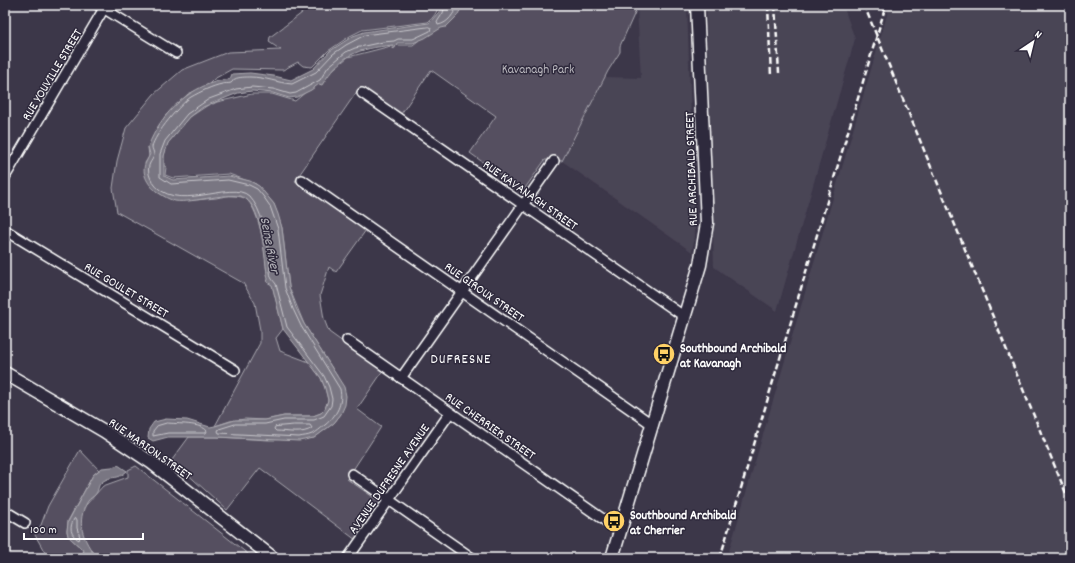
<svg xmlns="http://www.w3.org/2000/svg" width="1075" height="563" viewBox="0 0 1075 563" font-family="Dekko,sans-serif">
  <rect width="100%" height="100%" fill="#3c3749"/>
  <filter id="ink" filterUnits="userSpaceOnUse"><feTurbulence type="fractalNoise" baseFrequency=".025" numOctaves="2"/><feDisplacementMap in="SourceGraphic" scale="8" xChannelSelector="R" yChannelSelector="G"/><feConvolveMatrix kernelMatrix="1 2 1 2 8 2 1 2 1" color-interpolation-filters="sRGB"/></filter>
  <g filter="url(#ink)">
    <g fill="#494455">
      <polygon points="575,5 687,5 695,236 692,252 562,161 605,77 641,78 637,8 575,6"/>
      <polygon points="706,5 843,5 855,39 777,311 714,267"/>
      <polygon points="890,5 1070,5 1070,558 727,558 762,438"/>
    </g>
    <g fill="#555060" stroke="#aaa8b0">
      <path d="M304,5H439C437,12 434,17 428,22L362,30L350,36L328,51L312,67L303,66L298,62L283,70L232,69L214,79L207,86L188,94L166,115L159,125L148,147L149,157L145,163L157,192C176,204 194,200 216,198C222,197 228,195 234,196C238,196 243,197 246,199C258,209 263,240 265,255C267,265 265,277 272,284L283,329L276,338L280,351L309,362L321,378L325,388L328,400L325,409L321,413L313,416H284L265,420L245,419L230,421L215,426L260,343V330L255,303L243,283L117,212L113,188L117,161L126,128L154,94L182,70L228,52L281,50L269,42L270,37L302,13Z"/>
      <polygon points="462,5 574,5 575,6 637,8 620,46 620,52 608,71 562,161 545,160 523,191 470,153 496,116 431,70 401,114 360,87 295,181 366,230 336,272 329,267 320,295 324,319 329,332 383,371 357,409 381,427 347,479 379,501 380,503 380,507 356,540 260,468 227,510 172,460 189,437 217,437 269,440 314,438 334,423 341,414 337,376 304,324 289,287 282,228 274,204 256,184 229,174 173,178 165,175 166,167 163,165 164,155 168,143 190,117 211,103 213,104 217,102 252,94 272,94 295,101 348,57 395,45 413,45"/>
      <polygon points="80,450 99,470 93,475 68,521 67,531 68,536 82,549 87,558 48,558 35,535 41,525 48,506"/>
      <polygon points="136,466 253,558 94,558 84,544 77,515 103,486 128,477 128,470"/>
    </g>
    <g fill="#797682" stroke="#afadb4">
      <path d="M441,5H463L457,16L446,27L441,28L425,38L413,43H397L395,48L392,49L393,45C357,49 341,54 322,85L319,84L311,90L297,97L289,98L273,93L252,91L238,93L203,107L190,117L168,143L164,156V176L173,180L229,176L250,181L259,186L274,204L278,214L282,228L289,287L296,308L304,324L344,387L346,396L345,405L341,414L334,423L314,438L299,441L217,437H168L153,441L148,438L149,429L154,422L166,419L187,420L210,427L215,426L235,420H265L284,416H313L321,413L325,409L328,400L325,388L321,378L283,329L272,285L267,282L268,279C264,260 263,209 245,198C232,190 192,204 175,201C170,200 163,196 159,193C149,187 140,173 146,162C147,159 149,157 150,154L148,147C161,112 192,83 230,79L232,74L250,73L274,76L291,80L313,69L330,51L353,36L364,32L429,23L439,12Z"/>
      <path d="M118,465L127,471C116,481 115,475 105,480C96,485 100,489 95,495C93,497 90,498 88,501C75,522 83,540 97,558H87L82,549L68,536L67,531L68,522L93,475L102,468L112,467Z"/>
    </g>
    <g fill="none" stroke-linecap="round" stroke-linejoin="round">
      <g stroke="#c9c8cd" stroke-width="1">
        <path d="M445,5L443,13L437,22L438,25C449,23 453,14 458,5"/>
        <path d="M429,27L431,28L430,31L413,39H398L394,41L383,42L355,48L346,52L328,67L320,80L296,93L290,94L273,89L252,87L236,89L209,99L187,114L165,141L160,154V177L171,184L228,180L249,185L257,189L263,196L270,206L278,229L285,288L293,309L301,326L340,389C343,404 337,415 325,425C321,428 316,433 312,434C308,436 303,436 299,437L219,433L218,431L219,429L235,424H265L284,420H314L324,416L331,406L332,399L329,387L324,376L287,327L276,284C275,282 273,281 272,279C269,275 270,261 269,255C267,237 262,209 249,196C231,179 173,216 152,181C149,176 147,169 150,163C151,161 153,159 154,155C154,152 152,149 152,147C154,135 181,103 191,97C200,92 212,86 222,84C225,83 228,84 231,83C233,82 233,79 235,79C238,77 247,77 250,77C265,77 278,83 292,84L316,72L333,54L346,45L365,35Z"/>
        <path d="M167,423C177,424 202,423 207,431L206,433H168L153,436V431L157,426Z"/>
        <path d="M294,425H310L312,428C303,435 287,431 276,431L274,429L275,427Z"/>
        <path d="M76,518L77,520V528L80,537L79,540C70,535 69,527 74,519Z"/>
      </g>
      <g stroke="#fff" stroke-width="12">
        <g id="minor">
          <polyline points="98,5 176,53"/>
          <polyline points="362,93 685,317"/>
          <polyline points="5,177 106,5"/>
          <polyline points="302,180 653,425"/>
          <polyline points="5,230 235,370"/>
          <polyline points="347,340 620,531"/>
          <polyline points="401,378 554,161"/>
          <polyline points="352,474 472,558"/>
          <polyline points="5,511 25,523"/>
          <polyline points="348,558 450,413"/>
        </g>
      </g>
      <g stroke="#fff" stroke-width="15">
        <g id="major">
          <polyline points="5,373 104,431 152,463 273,558"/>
          <polyline points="612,558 700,265 707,223 697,5"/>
        </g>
      </g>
      <use href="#minor" stroke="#2f2a3d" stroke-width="9"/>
      <use href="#major" stroke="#2f2a3d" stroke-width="12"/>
      <g stroke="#fff" stroke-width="2.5" stroke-dasharray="6 3" stroke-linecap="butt">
        <polyline points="768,5 771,77"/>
        <polyline points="775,5 779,73"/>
        <polyline points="864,5 1070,503"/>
        <polyline points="720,558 886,5"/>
      </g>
    </g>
  </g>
  <defs>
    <g id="bus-disc" transform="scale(1.15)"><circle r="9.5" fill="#ffd166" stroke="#2f2a3d"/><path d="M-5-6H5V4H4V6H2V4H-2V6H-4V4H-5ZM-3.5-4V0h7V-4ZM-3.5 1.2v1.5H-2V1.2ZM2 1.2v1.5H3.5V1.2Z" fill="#111"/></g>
  </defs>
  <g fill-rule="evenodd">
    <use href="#bus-disc" x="664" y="354"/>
    <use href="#bus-disc" x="614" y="521"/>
  </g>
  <g text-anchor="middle" stroke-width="3" stroke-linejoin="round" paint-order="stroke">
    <g font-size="13" fill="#bbb9bf" stroke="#2f2a3d">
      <text x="538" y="73">Kavanagh Park</text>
    </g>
    <g font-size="13" fill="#fff" stroke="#2f2a3d">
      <text transform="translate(51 74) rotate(-59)" y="5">RUE YOUVILLE STREET</text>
      <text transform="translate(690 169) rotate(-92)" y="5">RUE ARCHIBALD STREET</text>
      <text transform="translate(531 194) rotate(35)" y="5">RUE KAVANAGH STREET</text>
      <text transform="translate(127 289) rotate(31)" y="5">RUE GOULET STREET</text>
      <text transform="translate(485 291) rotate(35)" y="5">RUE GIROUX STREET</text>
      <text transform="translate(491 425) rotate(35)" y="5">RUE CHERRIER STREET</text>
      <text transform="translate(151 448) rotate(35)" y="5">RUE MARION STREET</text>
      <text transform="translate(388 478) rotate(-55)" y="5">AVENUE DUFRESNE AVENUE</text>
    </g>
    <g font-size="13" font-weight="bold" fill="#fff" stroke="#2f2a3d" text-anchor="start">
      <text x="680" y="352">Southbound Archibald<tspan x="680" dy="15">at Kavanagh</tspan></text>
      <text x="630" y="519">Southbound Archibald<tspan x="630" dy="15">at Cherrier</tspan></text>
    </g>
    <g font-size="14" font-style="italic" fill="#b5b4ba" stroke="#2f2a3d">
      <text transform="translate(271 245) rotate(79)" y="5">Seine River</text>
    </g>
    <g font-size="14" letter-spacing="1" fill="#fff" stroke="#2f2a3d">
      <text x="461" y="363">DUFRESNE</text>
    </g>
  </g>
  <rect width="1075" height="563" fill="none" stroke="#2f2a3d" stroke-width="20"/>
  <rect x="10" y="10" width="1055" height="543" fill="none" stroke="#fff" stroke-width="1.5" filter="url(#ink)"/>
  <g transform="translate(1033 42) rotate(35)" stroke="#2f2a3d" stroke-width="3" paint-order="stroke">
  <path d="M0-3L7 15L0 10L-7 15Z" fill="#ffffff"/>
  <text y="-6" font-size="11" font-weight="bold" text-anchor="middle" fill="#ffffff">N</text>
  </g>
  <path d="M24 533v6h119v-6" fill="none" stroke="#ffffff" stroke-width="2"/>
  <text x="30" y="533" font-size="12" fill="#ffffff" stroke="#2f2a3d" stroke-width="3" paint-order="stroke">100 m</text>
</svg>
